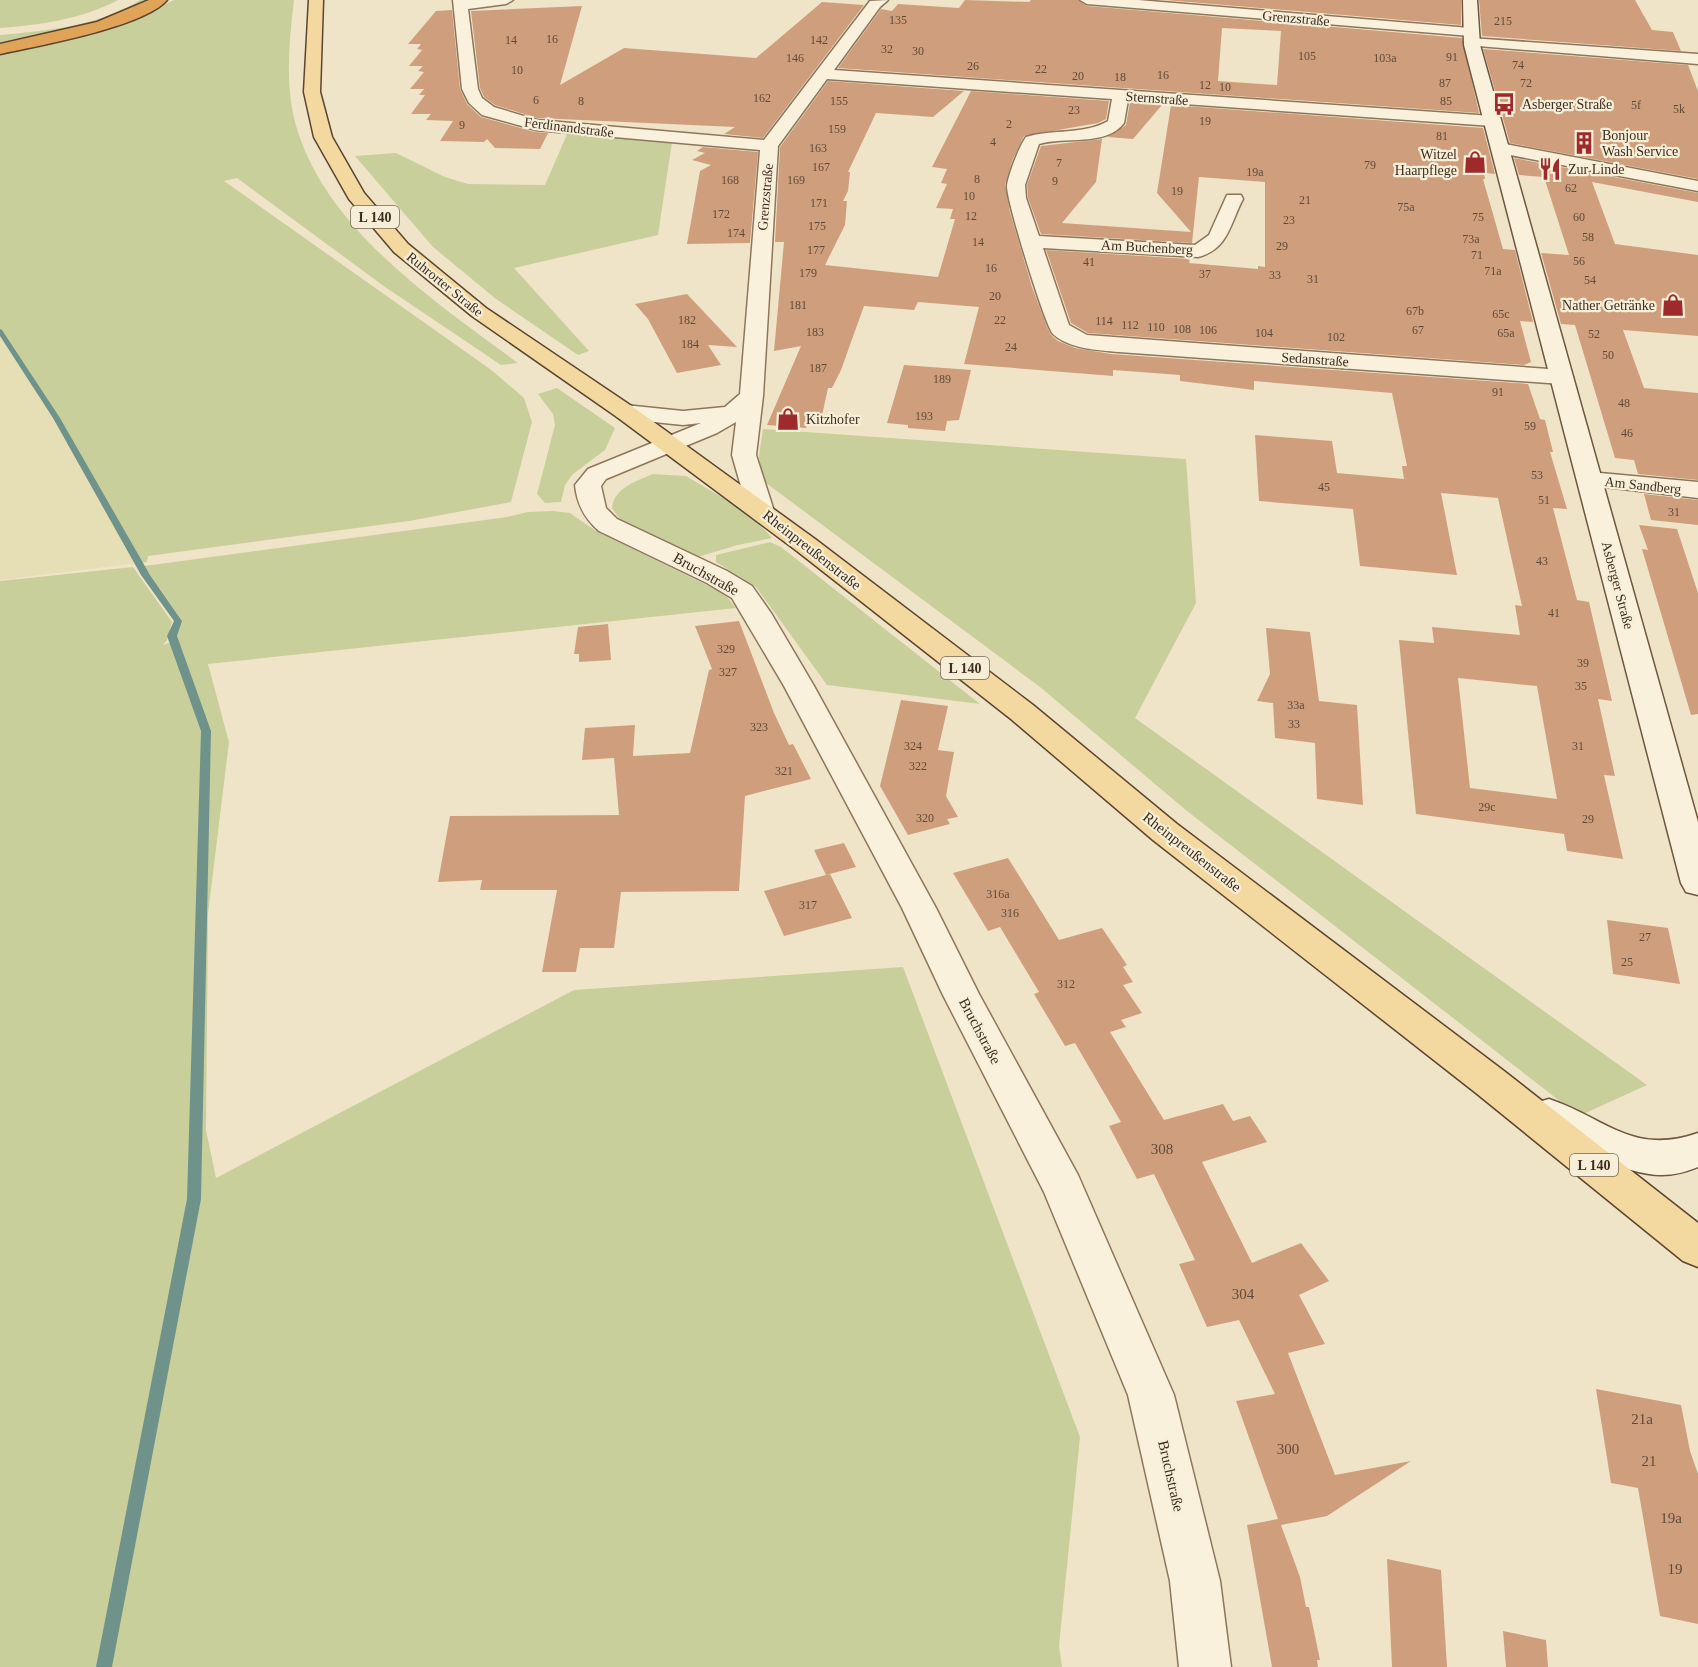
<svg xmlns="http://www.w3.org/2000/svg" width="1698" height="1667" viewBox="0 0 1698 1667" font-family="'Times New Roman',serif">
  <rect width="100%" height="100%" fill="#f0e4c8"/>
  <polygon fill="#e6deb5" points="0,331 28,369 73,445 138,563 0,580"/>
  <g fill="#c9cf9b">
    <path d="M0,0H118C82,19 41,25 0,28Z"/>
    <path d="M140,0H153L101,23L0,47V35C46,31 100,26 140,0Z"/>
    <path d="M174,0H294C289,43 284,89 298,132C330,232 437,303 518,363L501,365L385,287L237,178L224,181L490,369L524,398L532,422L511,502L409,521L148,556L147,562L138,563L73,445L28,369L0,331V52L126,21Z"/>
    <polygon points="568,132 672,142 658,235 514,268 589,351 578,355 496,299 433,247 355,156 396,153 445,177 468,184 545,185"/>
    <polygon points="557,388 615,428 605,450 573,474 565,485 561,502 545,503 537,494 555,425 553,414 538,394"/>
    <polygon points="763,429 1186,459 1196,603 1135,718 1647,1085 1579,1116 1187,811 1040,687 762,480 759,456"/>
    <path d="M653,474L686,476L750,514L772,538L738,545L694,558L621,521L612,508C614,488 636,481 653,474Z"/>
    <polygon points="553,511 570,513 596,531 717,590 728,598 736,608 208,664 229,742 208,914 206,1130 216,1178 574,990 903,967 1080,1437 1059,1646 1062,1667 0,1667 0,581 133,567 172,622 167,640 163,645 176,640 181,619 144,566 507,517 528,512"/>
    <polygon points="770,542 781,547 980,704 827,685 756,587 716,562 716,555"/>
  </g>
  <g fill="none" stroke-linecap="round" stroke-linejoin="round">
    <polygon fill="#6f938a" fill-rule="evenodd" points="0,329 2,330 60,418 150,575 182,621 177,636 211,731 201,1199 112,1667 96,1667 187,1199 201,731 167,636 174,621 141,575 53,418 0,336"/>
  </g>
  <g fill="#cf9f7d" fill-rule="evenodd">
    <path d="M965,0L1029,2L1031,0H1078L1087,6L1462,38L1479,113L838,68L881,9L892,11L898,4L959,8ZM1222,28L1281,31L1277,85L1218,81Z"/>
    <polygon points="1165,0 1461,0 1461,25"/>
    <polygon points="1479,0 1635,0 1652,30 1673,32 1681,51 1482,36"/>
    <polygon points="822,2 864,5 763,138 724,134 735,127 537,118 495,105 484,97 480,88 471,11 582,6 560,85 624,48 756,58"/>
    <polygon points="452,10 460,89 467,104 481,117 535,132 548,133 540,149 495,148 487,139 484,142 440,141 453,121 426,120 431,114 411,114 425,95 419,95 424,89 410,89 424,72 418,71 423,66 409,66 422,50 417,49 421,44 408,44 436,11"/>
    <polygon points="1483,49 1688,65 1698,91 1698,179 1510,143"/>
    <path d="M828,81L964,91L933,117L876,113L848,172H850L848,191L843,201H847L845,225L825,265L938,277L955,219H950L953,209L936,208L947,184L941,183L947,169L932,167L971,91L1109,101L1106,119L1098,123L1024,136L1013,159L1005,185L1010,212L1032,287L1047,327L1051,335L1058,341L1075,348L1111,354L1528,384L1540,419L1545,420L1553,452H1550L1567,509L1553,508L1577,600L1589,602L1612,701L1598,699L1615,776L1604,775L1623,859L1567,851L1564,834L1416,814L1399,640L1434,643L1432,627L1520,635L1515,605L1522,606L1498,498L1441,493L1457,575L1360,566L1353,509L1259,501L1255,435L1332,441L1337,473L1404,479L1402,466H1407L1392,393L1254,381V390L1180,381V375L1113,370V376L964,364L979,307L918,302L914,310L864,306L841,370L832,388H828L820,425L807,424L806,428L767,425L801,346L774,351L784,242H775L780,147ZM1458,678L1537,686L1557,799L1470,788Z"/>
    <polygon points="1130,102 1162,105 1133,139 1108,137 1126,125"/>
    <polygon points="1171,105 1483,128 1495,174 1484,173 1485,179 1483,179 1503,249 1515,250 1533,322 1520,321 1531,362 1524,365 1088,333 1071,323 1046,250 1190,259 1189,263 1258,269 1258,266 1265,267 1265,182 1199,177 1192,243 1041,234 1028,198 1027,185 1041,146 1102,139 1096,182 1062,223 1191,232 1157,193"/>
    <polygon points="703,147 758,152 750,243 687,244 700,171 711,165 692,160 705,153 697,151"/>
    <polygon points="1514,158 1698,193 1698,202 1592,182 1615,244 1698,255 1698,336 1623,330 1644,388 1698,393 1698,480 1638,474 1634,460 1615,458 1575,325 1561,324 1541,253 1569,255 1544,177 1519,175"/>
    <polygon points="687,294 737,347 708,345 721,365 677,373 648,319 635,304"/>
    <polygon points="904,365 971,370 959,420 947,421 945,431 908,428 908,425 887,423"/>
    <polygon points="1644,494 1698,500 1698,525 1651,520"/>
    <polygon points="1639,525 1677,529 1698,593 1698,714 1691,715 1642,549 1648,550"/>
    <polygon points="739,621 774,713 789,745 793,744 811,779 745,796 739,891 621,892 614,948 580,948 576,972 542,972 557,890 480,890 482,880 438,882 450,816 619,815 614,758 582,760 585,728 635,725 633,756 690,753 709,670 712,669 695,626"/>
    <polygon points="608,624 611,660 579,662 579,654 574,654 578,627"/>
    <polygon points="1266,628 1310,632 1319,701 1357,705 1363,805 1317,799 1315,743 1275,738 1273,703 1257,701 1270,674"/>
    <polygon points="901,700 948,706 938,750 954,752 946,796 958,817 947,819 950,824 908,835 880,786"/>
    <polygon points="844,843 856,867 826,875 814,850"/>
    <polygon points="1008,858 1059,940 1102,928 1127,965 1123,967 1133,982 1123,985 1142,1013 1121,1020 1126,1027 1110,1032 1164,1120 1223,1104 1233,1121 1250,1116 1267,1142 1202,1162 1252,1263 1301,1243 1329,1281 1299,1295 1325,1344 1288,1353 1335,1475 1411,1461 1327,1516 1281,1525 1300,1577 1306,1607 1309,1607 1320,1660 1317,1660 1318,1667 1272,1667 1247,1525 1278,1519 1236,1401 1275,1394 1239,1320 1207,1327 1179,1264 1195,1260 1154,1174 1137,1179 1109,1126 1121,1122 1075,1043 1065,1046 1034,994 1039,992 1000,927 988,931 953,873"/>
    <polygon points="830,874 852,918 784,936 764,891"/>
    <polygon points="1607,920 1668,928 1680,984 1613,974"/>
    <polygon points="1596,1389 1681,1405 1690,1451 1698,1474 1698,1624 1660,1616 1638,1488 1611,1483"/>
    <polygon points="1387,1559 1441,1570 1447,1667 1392,1667"/>
    <polygon points="1503,1631 1546,1640 1548,1667 1506,1667"/>
  </g>
  <g fill="none" stroke-linecap="round" stroke-linejoin="round">
    <g stroke="#8d765c" stroke-width="3">
      <g id="street">
        <path d="M453,0H513L506,4L468,9L478,89L482,98L494,107L537,120L764,140L870,1L888,0L880,7L834,70L1492,116L1500,121L1492,126L1128,100L1124,123C1106,147 1065,136 1039,144L1025,185L1026,198L1039,236L1195,245L1209,235L1227,195H1241L1243,199C1230,223 1229,249 1198,257L1043,248L1069,325L1087,335L1562,370L1570,372L1573,377L1570,382L1562,384L1119,352C1098,350 1069,349 1053,334C1045,326 1005,196 1007,185C1009,173 1019,147 1026,137C1052,129 1084,135 1108,121L1112,99L827,79L778,146L763,396L756,455L774,511L770,516L761,519L752,516L748,511L732,455L736,422L717,433L606,479L601,486L606,508L617,519L727,571L752,586L771,613L814,686L936,908L979,994L1078,1175L1174,1395L1220,1581L1231,1667H1179L1170,1581L1128,1395L1044,1192L943,995L902,908L784,686L732,598L707,583L599,531C584,518 577,504 575,485L588,469L701,423L683,425L625,419L617,417L613,412L617,407L625,405L683,411L725,407L740,394L760,150L536,130L482,115L469,103L462,89Z"/>
        <polygon points="1080,0 1138,0 1470,28 1477,32 1470,36 1087,4"/>
        <polygon points="1471,38 1698,54 1698,64 1466,45 1464,42"/>
        <polygon points="1500,143 1698,181 1698,191 1494,152 1491,148 1494,144"/>
        <polygon points="1589,472 1698,482 1698,498 1580,484 1577,479 1580,474"/>
      </g>
    </g>
    <g stroke="#6f573f" stroke-width="3">
      <g id="secondary">
        <polygon points="1463,0 1477,0 1480,45 1698,822 1698,895 1686,892 1681,883 1464,45"/>
        <path d="M1549,1099C1606,1118 1632,1156 1698,1133V1167C1686,1172 1675,1175 1662,1175C1634,1176 1557,1146 1536,1127C1533,1124 1531,1119 1529,1115L1535,1103Z"/>
      </g>
    </g>
    <g stroke="#5b4430" stroke-width="3">
      <polygon id="primary" points="309,0 323,0 320,92 332,137 364,193 408,244 486,308 633,407 815,539 1033,705 1177,824 1504,1071 1698,1223 1698,1267 1683,1261 1476,1093 1153,840 1011,719 797,551 617,417 472,316 394,252 349,199 314,137 304,92"/>
    </g>
    <g stroke="#5b4430" stroke-width="3">
      <path id="highway" d="M149,0H167C144,27 37,46 0,54V44L97,22Z"/>
    </g>
    <use href="#street" fill="#faf1dc" fill-rule="evenodd"/>
    <use href="#secondary" fill="#faf1dc" fill-rule="evenodd"/>
    <use href="#primary" fill="#f3d9a0" fill-rule="evenodd"/>
    <use href="#highway" fill="#e0a458" fill-rule="evenodd"/>
  </g>
  <defs>
    <g id="bus-bare" transform="scale(1.8)"><path d="M-5-6H5V4H4V6H2V4H-2V6H-4V4H-5ZM-3.5-4V0h7V-4ZM-3.5 1.2v1.5H-2V1.2ZM2 1.2v1.5H3.5V1.2Z" fill="#9e2a2b" stroke="#f7eed8" stroke-width="2.5" paint-order="stroke"/></g>
    <g id="building-bare" transform="scale(1.8)"><path d="M-4-6H4V6H1V3H-1V6H-4ZM-2.5-4.3h1.7v1.8h-1.7ZM.8-4.3h1.7v1.8H.8ZM-2.5-1h1.7V.8h-1.7ZM.8-1h1.7V.8H.8Z" fill="#9e2a2b" stroke="#f7eed8" stroke-width="2.5" paint-order="stroke"/></g>
    <g id="shop-bare" transform="scale(1.8)"><path d="M-5-2.5h2.3a2.7 3.5 0 0 1 5.4 0H5L5.5 6h-11ZM-1.5-2.5h3a1.5 2.3 0 0 0-3 0Z" fill="#9e2a2b" stroke="#f7eed8" stroke-width="2.5" paint-order="stroke"/></g>
    <g id="restaurant-bare" transform="scale(1.8)"><path d="M-5-6h1v4h1v-4h1v4h1v-4h1v5L-1.5 .5V6h-2V.5L-5-1ZM5-6V6H3V1.5H1.5Q1.5-4 5-6Z" fill="#9e2a2b" stroke="#f7eed8" stroke-width="2.5" paint-order="stroke"/></g>
  </defs>
  <g fill-rule="evenodd">
    <use href="#bus-bare" x="1504" y="104"/>
    <use href="#building-bare" x="1584" y="143"/>
    <use href="#shop-bare" x="1475" y="162"/>
    <use href="#restaurant-bare" x="1550" y="169"/>
    <use href="#shop-bare" x="1673" y="305"/>
    <use href="#shop-bare" x="788" y="419"/>
  </g>
  <g text-anchor="middle" stroke-width="4.5" stroke-linejoin="round" paint-order="stroke">
    <g font-size="12" fill="#624a37">
      <text x="898" y="24">135</text>
      <text x="1503" y="25">215</text>
      <text x="552" y="43">16</text>
      <text x="511" y="44">14</text>
      <text x="819" y="44">142</text>
      <text x="887" y="53">32</text>
      <text x="918" y="55">30</text>
      <text x="1307" y="60">105</text>
      <text x="1452" y="61">91</text>
      <text x="795" y="62">146</text>
      <text x="1385" y="62">103a</text>
      <text x="1518" y="69">74</text>
      <text x="973" y="70">26</text>
      <text x="1041" y="73">22</text>
      <text x="517" y="74">10</text>
      <text x="1163" y="79">16</text>
      <text x="1078" y="80">20</text>
      <text x="1120" y="81">18</text>
      <text x="1445" y="87">87</text>
      <text x="1526" y="87">72</text>
      <text x="1205" y="89">12</text>
      <text x="1225" y="91">10</text>
      <text x="762" y="102">162</text>
      <text x="536" y="104">6</text>
      <text x="581" y="105">8</text>
      <text x="839" y="105">155</text>
      <text x="1446" y="105">85</text>
      <text x="1636" y="109">5f</text>
      <text x="1679" y="113">5k</text>
      <text x="1074" y="114">23</text>
      <text x="1205" y="125">19</text>
      <text x="1009" y="128">2</text>
      <text x="462" y="129">9</text>
      <text x="837" y="133">159</text>
      <text x="1442" y="140">81</text>
      <text x="993" y="146">4</text>
      <text x="818" y="152">163</text>
      <text x="1059" y="167">7</text>
      <text x="1370" y="169">79</text>
      <text x="821" y="171">167</text>
      <text x="1255" y="176">19a</text>
      <text x="977" y="183">8</text>
      <text x="730" y="184">168</text>
      <text x="796" y="184">169</text>
      <text x="1055" y="185">9</text>
      <text x="1571" y="192">62</text>
      <text x="1177" y="195">19</text>
      <text x="969" y="200">10</text>
      <text x="1305" y="204">21</text>
      <text x="819" y="207">171</text>
      <text x="1406" y="211">75a</text>
      <text x="721" y="218">172</text>
      <text x="971" y="220">12</text>
      <text x="1478" y="221">75</text>
      <text x="1579" y="221">60</text>
      <text x="1289" y="224">23</text>
      <text x="817" y="230">175</text>
      <text x="736" y="237">174</text>
      <text x="1588" y="241">58</text>
      <text x="1471" y="243">73a</text>
      <text x="978" y="246">14</text>
      <text x="1282" y="250">29</text>
      <text x="816" y="254">177</text>
      <text x="1477" y="259">71</text>
      <text x="1579" y="265">56</text>
      <text x="1089" y="266">41</text>
      <text x="991" y="272">16</text>
      <text x="1493" y="275">71a</text>
      <text x="808" y="277">179</text>
      <text x="1205" y="278">37</text>
      <text x="1275" y="279">33</text>
      <text x="1313" y="283">31</text>
      <text x="1590" y="284">54</text>
      <text x="995" y="300">20</text>
      <text x="798" y="309">181</text>
      <text x="1415" y="315">67b</text>
      <text x="1501" y="318">65c</text>
      <text x="687" y="324">182</text>
      <text x="1000" y="324">22</text>
      <text x="1104" y="325">114</text>
      <text x="1130" y="329">112</text>
      <text x="1156" y="331">110</text>
      <text x="1182" y="333">108</text>
      <text x="1208" y="334">106</text>
      <text x="1418" y="334">67</text>
      <text x="815" y="336">183</text>
      <text x="1264" y="337">104</text>
      <text x="1506" y="337">65a</text>
      <text x="1594" y="338">52</text>
      <text x="1336" y="341">102</text>
      <text x="690" y="348">184</text>
      <text x="1011" y="351">24</text>
      <text x="1608" y="359">50</text>
      <text x="818" y="372">187</text>
      <text x="942" y="383">189</text>
      <text x="1498" y="396">91</text>
      <text x="1624" y="407">48</text>
      <text x="924" y="420">193</text>
      <text x="1530" y="430">59</text>
      <text x="1627" y="437">46</text>
      <text x="1537" y="479">53</text>
      <text x="1324" y="491">45</text>
      <text x="1544" y="504">51</text>
      <text x="1674" y="516">31</text>
      <text x="1542" y="565">43</text>
      <text x="1554" y="617">41</text>
      <text x="726" y="653">329</text>
      <text x="1583" y="667">39</text>
      <text x="728" y="676">327</text>
      <text x="1581" y="690">35</text>
      <text x="1296" y="709">33a</text>
      <text x="1294" y="728">33</text>
      <text x="759" y="731">323</text>
      <text x="913" y="750">324</text>
      <text x="1578" y="750">31</text>
      <text x="918" y="770">322</text>
      <text x="784" y="775">321</text>
      <text x="1487" y="811">29c</text>
      <text x="925" y="822">320</text>
      <text x="1588" y="823">29</text>
      <text x="998" y="898">316a</text>
      <text x="808" y="909">317</text>
      <text x="1010" y="917">316</text>
      <text x="1645" y="941">27</text>
      <text x="1627" y="966">25</text>
      <text x="1066" y="988">312</text>
    </g>
    <g font-size="14" fill="#3d2e20" stroke="#f7eed8">
      <text transform="translate(1296 18) rotate(5)" y="5">Grenzstraße</text>
      <text transform="translate(1157 98) rotate(4)" y="5">Sternstraße</text>
      <text transform="translate(569 127) rotate(7)" y="5">Ferdinandstraße</text>
      <text transform="translate(765 197) rotate(-85)" y="5">Grenzstraße</text>
      <text transform="translate(1147 247) rotate(3)" y="5">Am Buchenberg</text>
      <text transform="translate(445 284) rotate(39)" y="5">Ruhrorter Straße</text>
      <text transform="translate(1315 359) rotate(4)" y="5">Sedanstraße</text>
      <text transform="translate(1643 485) rotate(6)" y="5">Am Sandberg</text>
      <text transform="translate(1618 585) rotate(75)" y="5">Asberger Straße</text>
    </g>
    <g font-size="14" fill="#3d2e20" stroke="#f7eed8" text-anchor="start">
      <text x="1522" y="109">Asberger Straße</text>
      <text x="1602" y="140">Bonjour<tspan x="1602" dy="16">Wash Service</tspan></text>
      <text x="1457" y="159" text-anchor="end">Witzel<tspan x="1457" dy="16">Haarpflege</tspan></text>
      <text x="1568" y="174">Zur Linde</text>
      <text x="1655" y="310" text-anchor="end">Nather Getränke</text>
      <text x="806" y="424">Kitzhofer</text>
    </g>
    <g fill="#f7eed8" stroke="#756857" stroke-width="1.5">
      <rect x="351" y="206" width="48" height="22" rx="4.5"/>
      <rect x="941" y="657" width="48" height="22" rx="4.5"/>
      <rect x="1570" y="1154" width="48" height="22" rx="4.5"/>
    </g>
    <g font-size="14" font-weight="bold" fill="#3d2e20">
      <text x="375" y="222">L 140</text>
      <text x="965" y="673">L 140</text>
      <text x="1594" y="1170">L 140</text>
    </g>
    <g font-size="15" fill="#3d2e20" stroke="#f7eed8">
      <text transform="translate(812 550) rotate(38)" y="5">Rheinpreußenstraße</text>
      <text transform="translate(706 574) rotate(29)" y="5">Bruchstraße</text>
      <text transform="translate(1192 852) rotate(38)" y="5">Rheinpreußenstraße</text>
      <text transform="translate(980 1031) rotate(62)" y="5">Bruchstraße</text>
      <text transform="translate(1171 1476) rotate(77)" y="5">Bruchstraße</text>
    </g>
    <g font-size="15" fill="#624a37">
      <text x="1162" y="1154">308</text>
      <text x="1243" y="1299">304</text>
      <text x="1642" y="1424">21a</text>
      <text x="1288" y="1454">300</text>
      <text x="1649" y="1466">21</text>
      <text x="1671" y="1523">19a</text>
      <text x="1675" y="1574">19</text>
    </g>
  </g>
</svg>
